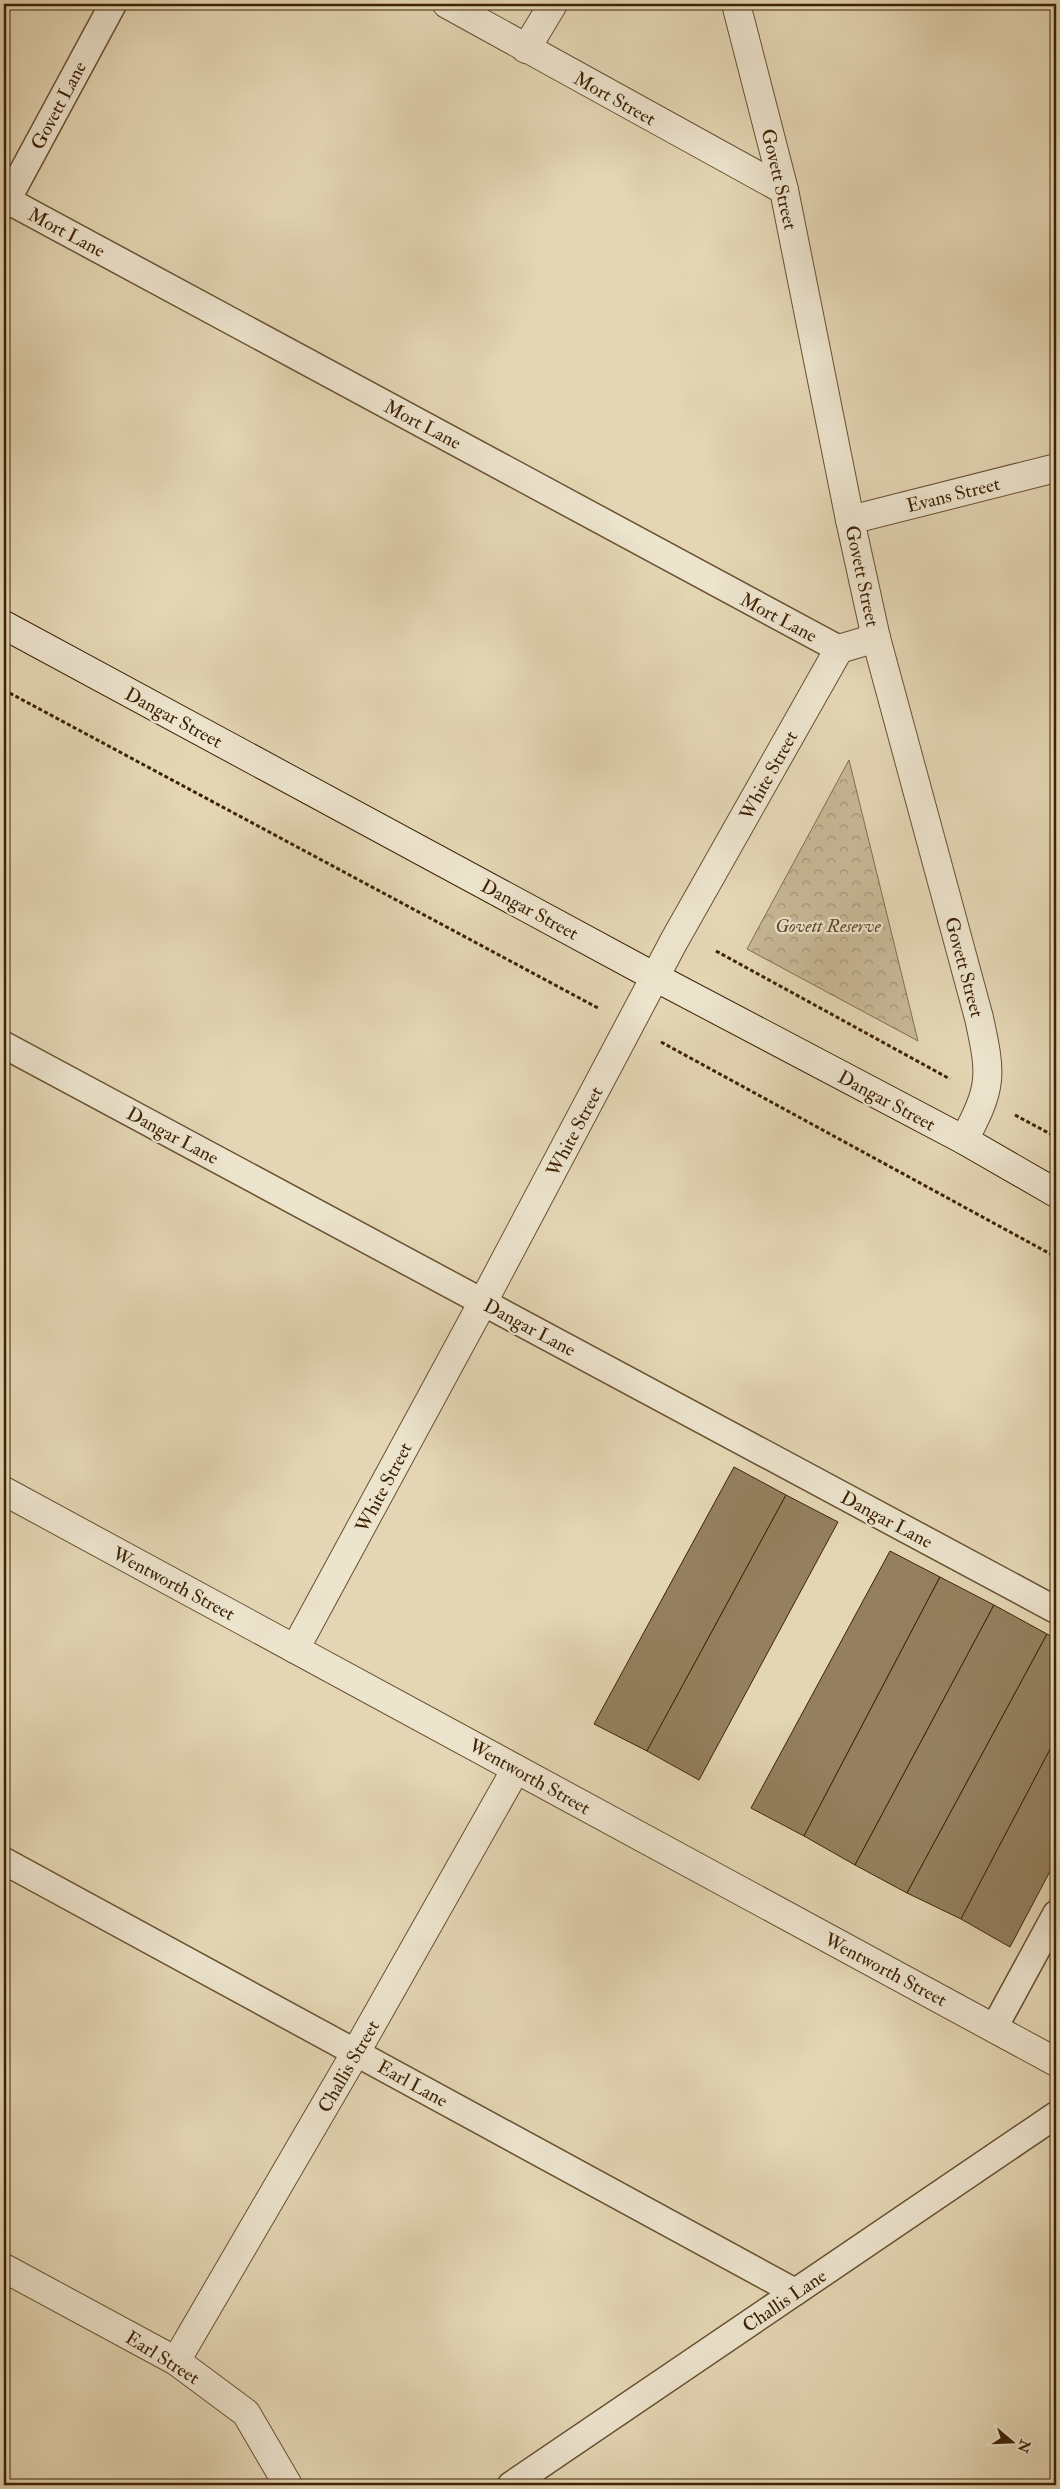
<svg xmlns="http://www.w3.org/2000/svg" width="1060" height="2489" viewBox="0 0 1060 2489" font-family="'IM FELL Double Pica',serif">
  <defs>
    <pattern id="park-crowns" width="20" height="18" patternUnits="userSpaceOnUse" patternTransform="scale(1.25)"><rect width="20" height="18" fill="#c8b896"/><path d="M2 6a3 3 0 1 1 6 0M12 15a3 3 0 1 1 6 0" fill="none" stroke="#a49578"/></pattern>
  </defs>
  <rect width="100%" height="100%" fill="#e4d6b4"/>
  <filter id="stains"><feTurbulence type="fractalNoise" baseFrequency=".004" numOctaves="4"/><feColorMatrix values="0 0 0 0 .2 0 0 0 0 .09 0 0 0 0 .02 0 0 0 .5 -.17"/></filter>
  <radialGradient id="worn" r=".72"><stop offset=".6" stop-color="#630" stop-opacity="0"/><stop offset="1" stop-color="#630" stop-opacity=".3"/></radialGradient>
  <polygon fill="url(#park-crowns)" stroke="#836e4c" points="849,760 918,1041 747,949"/>
  <g fill="#94805f" stroke="#3e2303">
    <polygon points="734,1467 786,1495 647,1751 594,1724"/>
    <polygon points="786,1495 838,1522 699,1780 647,1751"/>
    <polygon points="890,1551 940,1577 804,1836 751,1808"/>
    <polygon points="940,1577 994,1605 855,1865 804,1836"/>
    <polygon points="994,1605 1047,1634 907,1893 855,1865"/>
    <polygon points="1047,1634 1056,1639 1056,1738 961,1919 907,1893"/>
    <polygon points="1056,1738 1056,1860 1010,1947 961,1919"/>
  </g>
  <g fill="none" stroke-linecap="round" stroke-linejoin="round">
    <g stroke="#68502f" stroke-width="29">
      <g id="lane">
        <polyline points="7,200 839,649"/>
        <polyline points="4,206 113,4"/>
        <polyline points="4,1045 1056,1610"/>
        <polyline points="4,1861 795,2292"/>
        <polyline points="994,2028 1056,1914"/>
        <polyline points="511,2485 1056,2115"/>
      </g>
    </g>
    <g stroke="#68502f" stroke-width="30">
      <g id="street">
        <polyline points="447,4 784,190"/>
        <path d="M736,4L784,190L850,520L876,638L979,1018C992,1077 992,1087 964,1140"/>
        <polyline points="526,49 553,4"/>
        <polyline points="850,520 1056,468"/>
        <polyline points="4,1491 1056,2062"/>
        <polyline points="295,1649 483,1302 674,941 839,649 876,638"/>
        <polyline points="4,2268 176,2361 246,2413 288,2485"/>
        <polyline points="176,2361 356,2052 516,1769"/>
      </g>
    </g>
    <g stroke="#3e2303" stroke-width="30">
      <polyline id="secondary" points="4,625 655,977 964,1140 1056,1193"/>
    </g>
    <g stroke="#3e2303" stroke-width="3" stroke-dasharray="4 2.5" stroke-linecap="butt">
      <polyline points="4,690 598,1008"/>
      <polyline points="716,951 950,1079"/>
      <polyline points="661,1042 1056,1257"/>
      <polyline points="1015,1115 1056,1137"/>
    </g>
    <use href="#lane" stroke="#ede4ce" stroke-width="26"/>
    <use href="#street" stroke="#ede4ce" stroke-width="28"/>
    <use href="#secondary" stroke="#ede4ce" stroke-width="28"/>
  </g>
  <g text-anchor="middle" stroke-width="4.5" stroke-linejoin="round" paint-order="stroke">
    <g font-size="19" fill="#3e2303" stroke="#ede4ce">
      <text transform="translate(615 98) rotate(29)" y="7">Mort Street</text>
      <text transform="translate(58 105) rotate(-62)" y="7">Govett Lane</text>
      <text transform="translate(780 179) rotate(77)" y="7">Govett Street</text>
      <text transform="translate(67 232) rotate(28)" y="7">Mort Lane</text>
      <text transform="translate(423 424) rotate(28)" y="7">Mort Lane</text>
      <text transform="translate(953 494) rotate(-14)" y="7">Evans Street</text>
      <text transform="translate(863 576) rotate(78)" y="7">Govett Street</text>
      <text transform="translate(779 617) rotate(28)" y="7">Mort Lane</text>
      <text transform="translate(174 717) rotate(28)" y="7">Dangar Street</text>
      <text transform="translate(768 775) rotate(-61)" y="7">White Street</text>
      <text transform="translate(530 909) rotate(28)" y="7">Dangar Street</text>
      <text transform="translate(965 967) rotate(75)" y="7">Govett Street</text>
      <text transform="translate(887 1100) rotate(28)" y="7">Dangar Street</text>
      <text transform="translate(574 1131) rotate(-62)" y="7">White Street</text>
      <text transform="translate(173 1135) rotate(28)" y="7">Dangar Lane</text>
      <text transform="translate(530 1327) rotate(28)" y="7">Dangar Lane</text>
      <text transform="translate(383 1487) rotate(-62)" y="7">White Street</text>
      <text transform="translate(887 1519) rotate(28)" y="7">Dangar Lane</text>
      <text transform="translate(174 1583) rotate(28)" y="7">Wentworth Street</text>
      <text transform="translate(530 1776) rotate(29)" y="7">Wentworth Street</text>
      <text transform="translate(886 1969) rotate(28)" y="7">Wentworth Street</text>
      <text transform="translate(348 2066) rotate(-60)" y="7">Challis Street</text>
      <text transform="translate(413 2083) rotate(29)" y="7">Earl Lane</text>
      <text transform="translate(784 2300) rotate(-34)" y="7">Challis Lane</text>
      <text transform="translate(163 2357) rotate(32)" y="7">Earl Street</text>
    </g>
    <g font-size="19" font-style="italic" fill="#604828" stroke="#ede4ce">
      <text x="828" y="932">Govett Reserve</text>
    </g>
  </g>
  <rect width="1060" height="2489" fill="none" stroke="#e4d6b4" stroke-width="20"/>
  <rect x="5" y="5" width="1050" height="2479" fill="none" stroke="#3e2303" stroke-width="2.5"/>
  <rect x="10" y="10" width="1040" height="2469" fill="none" stroke="#3e2303"/>
  <g transform="translate(1012 2442) rotate(109)" stroke="#ede4ce" stroke-width="4" paint-order="stroke">
  <path d="M0-4L9 19L0 12L-9 19Z" fill="#3e2303"/>
  <text y="-8" font-size="14" font-weight="bold" text-anchor="middle" fill="#3e2303">N</text>
  </g>
  <rect width="100%" height="100%" filter="url(#stains)"/>
  <rect width="100%" height="100%" fill="url(#worn)"/>
</svg>
